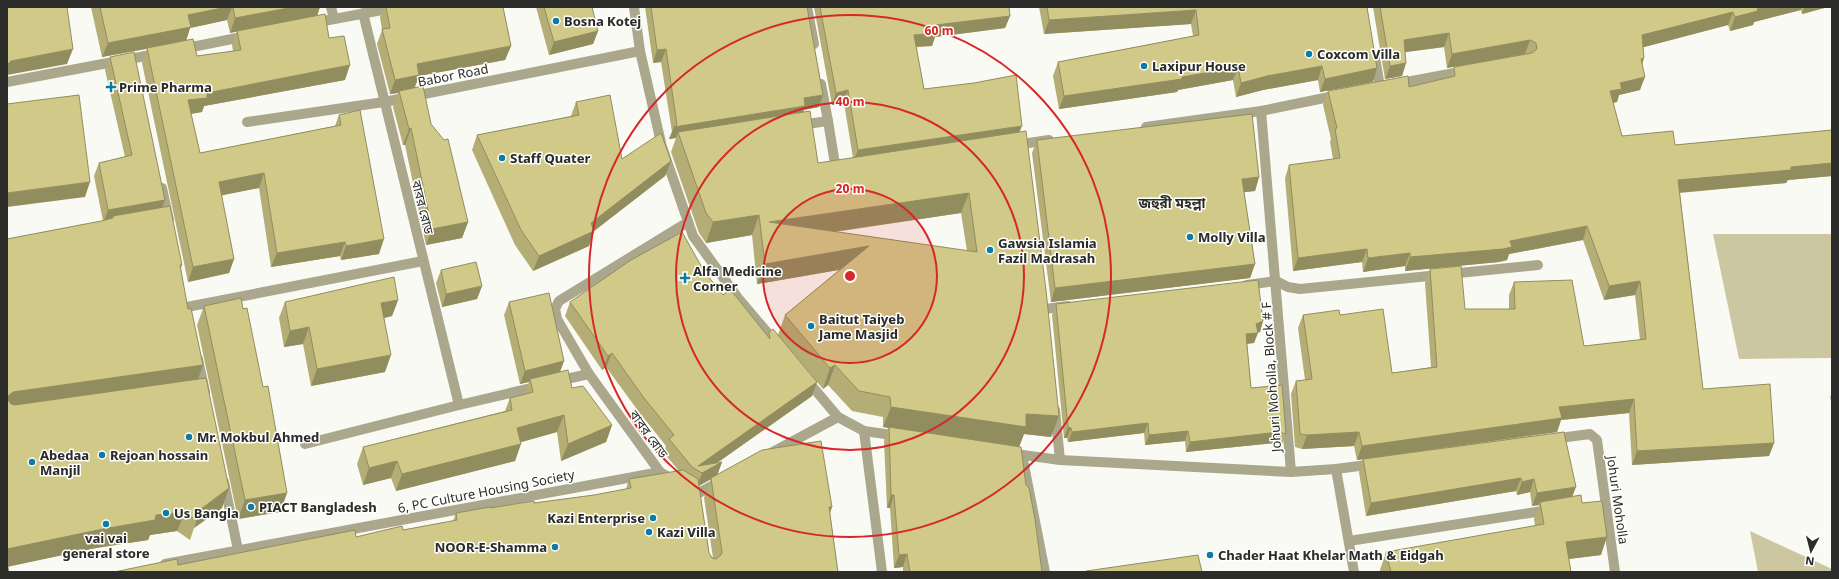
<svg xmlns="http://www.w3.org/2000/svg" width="1839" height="579" viewBox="0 0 1839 579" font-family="Georgia,'Noto Sans Bengali',serif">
  <rect width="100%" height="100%" fill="#fafaf4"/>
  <g fill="#ccc7a1">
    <polygon points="1713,234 1832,234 1832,358 1739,359"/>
    <polygon points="1750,531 1832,569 1832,572 1758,572"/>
  </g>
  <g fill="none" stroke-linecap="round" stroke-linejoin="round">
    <g stroke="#aaa78c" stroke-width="10">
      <polyline points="331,7 334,19"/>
      <polyline points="634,7 640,51 662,147 693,236 738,298 777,344"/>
      <polyline points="807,7 814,44"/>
      <polyline points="363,13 459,405 540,386"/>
      <polyline points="313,23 398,7"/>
      <polyline points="182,49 247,36"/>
      <polyline points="1375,57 1380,87"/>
      <polyline points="7,82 156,54"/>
      <polyline points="821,84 828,121"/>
      <polyline points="1396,84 1465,71"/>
      <polyline points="1261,111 1291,472"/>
      <polyline points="247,122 384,102 640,51"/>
      <polyline points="800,125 828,121 835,164 839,168 843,169"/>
      <polyline points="1146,127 1261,111 1339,95"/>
      <polyline points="1015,145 1049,140"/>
      <polyline points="162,188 169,220"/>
      <polyline points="1247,285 1276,281 1288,287 1300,289 1538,265"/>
      <polyline points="187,307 423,261"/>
      <polyline points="1045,309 1068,306"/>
      <polyline points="198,359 205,392"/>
      <polyline points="589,374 557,319 555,309 559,301 688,222"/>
      <polyline points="806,379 838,417 864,431 899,436"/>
      <polyline points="557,381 589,374 660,472"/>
      <polyline points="1055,410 1060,460"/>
      <polyline points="864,431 882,572"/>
      <polyline points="1552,439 1590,434 1597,440 1615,572"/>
      <polyline points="305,444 459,405"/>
      <polyline points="771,453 838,417"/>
      <polyline points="1009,453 1060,460 1291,472 1336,469 1374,464"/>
      <polyline points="1022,455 1045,572"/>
      <polyline points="1336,469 1354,572"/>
      <polyline points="224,482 238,550"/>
      <polyline points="689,490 697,494 719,482"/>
      <polyline points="1349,541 1549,510"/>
      <polyline points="165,564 660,472 674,480"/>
    </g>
  </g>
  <g fill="#b4ad75" fill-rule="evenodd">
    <path d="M91,7H320L317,16L329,38L345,80L204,106L202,112L191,114L200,153L335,126L339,115L379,254L341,260L340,256L271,267L259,188L221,195L234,259L229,273L188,282L142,63L147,49L102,57ZM227,20L230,33L237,31L232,45L233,51L197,56L186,41L190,28Z"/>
    <polygon points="384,7 503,7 511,46 505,60 419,76 415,87 431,124 468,222 462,238 426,245 405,145 403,145 393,107 398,93 390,94 377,44 382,30 380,17"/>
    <polygon points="536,7 592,7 598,31 593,44 549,55"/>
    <path d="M645,7H807L823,95L819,107L804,110L803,112L818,163L853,158L844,103L832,105L814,7H1009L1010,16L1005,28L935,37L932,46L916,47L924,89L1019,132L1059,416L1051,437L1024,434L1019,447L1042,572H903V567L894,568L890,508H887L884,441L888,428L883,427V417L852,411L828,385L823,389L778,335L785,315L839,270L757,284L752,235L706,243L699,233L671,152L676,138L669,139L672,132L661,62L653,63ZM961,213L967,251L835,232Z"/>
    <polygon points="1039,7 1367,7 1373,82 1320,92 1318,80 1263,90 1236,97 1233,80 1178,90 1177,92 1059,109 1053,76 1058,62 1193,36 1191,24 1044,34"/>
    <polygon points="1373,7 1828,7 1802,14 1801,10 1754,22 1753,25 1730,31 1728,25 1643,47 1640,90 1619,95 1617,102 1613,103 1622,136 1675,145 1832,130 1832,176 1788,180 1786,183 1680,193 1703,389 1774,443 1769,456 1632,465 1629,413 1561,420 1557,432 1357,460 1354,446 1302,449 1295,447 1291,394 1296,381 1305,380 1298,328 1303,315 1340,315 1392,373 1431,367 1425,283 1430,269 1465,309 1509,309 1509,295 1514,282 1584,346 1640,340 1635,295 1604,300 1583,240 1509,254 1507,260 1499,262 1405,271 1405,266 1363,272 1362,262 1293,271 1285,178 1289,165 1333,159 1330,142 1331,139 1323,105 1328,91 1409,87 1450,77 1454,67 1526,54 1525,54 1447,68 1444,47 1405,52 1406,63 1402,76 1385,79"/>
    <polygon points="110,57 165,200 162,207 182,265 181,269 198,379 229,488 222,508 194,528 190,540 177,531 150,535 148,540 96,548 8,566 7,572 7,239 103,221 94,176 99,163 125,157 105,70"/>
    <polygon points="576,102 622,159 671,161 665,176 594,231 589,246 533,271 515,245 472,150 477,135 571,116"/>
    <polygon points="1037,140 1259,177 1255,191 1244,192 1255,264 1250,278 1051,302 1032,153"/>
    <polygon points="441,270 482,286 477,299 442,307 436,283"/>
    <path d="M704,271L723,295L768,336L769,332L817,382L812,396L717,463L722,462L717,475L832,507L830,513L838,572L178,565L403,530L453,521L456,513L594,495L626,489L629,479L679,471L664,453L666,446L639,412L606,367L602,370L565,316L570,302ZM711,479L704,498L713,558L709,553L699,485Z"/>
    <polygon points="398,300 392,316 384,318 385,372 311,386 303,344 284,347 279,318 285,302"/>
    <polygon points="509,302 564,361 560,372 572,388 612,425 606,442 561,461 557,432 521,442 515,461 396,491 391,478 363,485 357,464 363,447 505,411 510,398 524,394 529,382 520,384 504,315"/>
    <polygon points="1056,304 1263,321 1260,332 1257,332 1254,343 1247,344 1251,388 1286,434 1282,444 1275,443 1186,452 1185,441 1145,445 1144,433 1068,442 1067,438 1064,438 1052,315"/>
    <polygon points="204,306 243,309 263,387 287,493 280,512 238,519 197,325"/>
    <polygon points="1832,393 1832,405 1830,397"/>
    <polygon points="1564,432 1573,497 1582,503 1601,555 1569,559 1571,572 1380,572 1380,570 1386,552 1535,526 1534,519 1539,505 1532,506 1530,492 1517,495 1516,491 1366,516 1359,472 1363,459"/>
  </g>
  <g fill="#928d5f">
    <polygon points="227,7 232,7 227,20 190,28 186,41 102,57 108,43 188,15"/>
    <polygon points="294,7 320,7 317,16 230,33 235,18"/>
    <polygon points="1764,7 1802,7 1801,10 1754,22 1753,25 1730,31 1735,17 1757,9"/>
    <polygon points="1804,7 1828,7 1802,14"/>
    <polygon points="1196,10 1191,24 1044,34 1049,20"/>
    <polygon points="1733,12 1728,25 1637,49 1642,35"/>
    <polygon points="1010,16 1005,28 935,37 932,46 909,47 914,35 936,25"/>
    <polygon points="598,31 593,44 549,55 554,42"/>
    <polygon points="1449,33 1444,47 1399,53 1404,40"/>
    <polygon points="1530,40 1525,54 1447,68 1452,54"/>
    <polygon points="511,46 505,60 419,76 414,89 399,91 398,93 390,94 395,80 417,64"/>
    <polygon points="73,49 67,64 7,75 7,65 11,61"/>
    <polygon points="666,49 661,62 653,63 657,50"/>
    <polygon points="1644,58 1640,72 1641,59"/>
    <polygon points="1406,63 1402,76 1385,79 1390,66"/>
    <polygon points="350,65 345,80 204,106 202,112 183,115 188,100 207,93"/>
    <polygon points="1322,66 1318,80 1263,90 1236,97 1241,83 1267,76"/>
    <polygon points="1238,67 1233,80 1178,90 1177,92 1059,109 1064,96 1182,77"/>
    <polygon points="1377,68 1373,82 1320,92 1325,79"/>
    <polygon points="1645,77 1640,90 1619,95 1617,102 1605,105 1610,91 1620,83"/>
    <polygon points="848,90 844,103 832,105 836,93"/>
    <polygon points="823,95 819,107 804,110 801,119 678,132 676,138 669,139 674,127 804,98"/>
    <polygon points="1022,126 1017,138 853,163 858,150"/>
    <polygon points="411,128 405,145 403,145 409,129"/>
    <polygon points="671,161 665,176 594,231 589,246 533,271 539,256 591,223"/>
    <polygon points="1832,163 1832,176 1788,180 1786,183 1674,193 1678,180 1791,167"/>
    <polygon points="264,173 259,188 214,197 219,182"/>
    <polygon points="1259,177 1255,191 1237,193 1242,179"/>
    <polygon points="90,182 85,197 7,207 7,193"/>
    <polygon points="969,193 961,213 762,242 769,222"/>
    <polygon points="165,200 160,213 113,218 113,216 111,221 103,223 108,210"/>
    <polygon points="759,215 752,235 706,243 713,222"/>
    <polygon points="468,222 462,238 426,245 432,229"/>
    <polygon points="1587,226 1583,240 1509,254 1507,260 1499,262 1405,271 1410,257 1510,241"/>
    <polygon points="384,239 379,254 341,260 346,246"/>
    <polygon points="345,242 340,256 271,267 277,253"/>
    <polygon points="869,246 861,266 757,284 765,264"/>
    <polygon points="1367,249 1362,262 1293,271 1298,258"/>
    <polygon points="1410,253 1405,266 1363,272 1368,258"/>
    <polygon points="234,259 229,273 188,282 193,267"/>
    <polygon points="1255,264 1250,278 1051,302 1055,288"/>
    <polygon points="1640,281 1635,295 1604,300 1609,286"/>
    <polygon points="482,286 477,299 442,307 446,294"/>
    <polygon points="398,300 392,316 375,320 381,303"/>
    <polygon points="1263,321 1260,332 1257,333 1258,333 1254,343 1242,344 1246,334 1256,324"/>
    <polygon points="309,327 303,344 284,347 290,331"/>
    <polygon points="612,353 606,367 602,370 608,356"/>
    <polygon points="391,355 385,372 311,386 317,369"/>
    <polygon points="564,361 559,374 530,379 529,382 520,384 525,371"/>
    <polygon points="203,365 196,385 7,411 8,396 13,392"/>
    <polygon points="835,365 828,385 823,389 830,368"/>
    <polygon points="817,382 812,396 704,472 722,462 717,476 697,487 702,473 698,466"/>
    <polygon points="1634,399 1629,413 1561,420 1557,432 1357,460 1362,446 1559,407"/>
    <polygon points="891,407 1026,414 1059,416 1051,437 1024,434 1019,447 883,427"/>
    <polygon points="564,415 557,432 511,445 517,428"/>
    <polygon points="1148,423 1144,433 1068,442 1072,432"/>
    <polygon points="612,425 606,442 561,461 568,444"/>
    <polygon points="1068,427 1071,428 1067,438 1064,438"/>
    <polygon points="1188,431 1185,441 1145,445 1149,435"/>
    <polygon points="1279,432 1275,443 1186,452 1190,442"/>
    <polygon points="1359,432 1354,446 1302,449 1307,435"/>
    <polygon points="1774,443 1769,456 1632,465 1637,451"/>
    <polygon points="521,444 515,461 396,491 402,474"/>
    <polygon points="397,461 391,478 363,485 369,468"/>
    <polygon points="1521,478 1516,491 1366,516 1371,503"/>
    <polygon points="1534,479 1530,492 1517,495 1522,482"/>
    <polygon points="1576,487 1571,500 1540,502 1539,505 1532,506 1537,493"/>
    <polygon points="229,488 222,508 194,528 201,509"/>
    <polygon points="287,493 280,512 238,519 245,500"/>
    <polygon points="891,495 894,495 890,508 887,508"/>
    <polygon points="829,507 832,507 825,526"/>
    <polygon points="185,512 177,531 150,535 148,540 96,548 7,567 7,549 156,515"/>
    <polygon points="1607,537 1601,555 1560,560 1566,542"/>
    <polygon points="907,554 903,567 894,568 899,555"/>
  </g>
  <g fill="#d1c988" stroke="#928d5f" fill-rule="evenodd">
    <polygon points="7,7 67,7 73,49 11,61 7,65"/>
    <polygon points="100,7 227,7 188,15 191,27 108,43"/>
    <polygon points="233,7 294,7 235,18"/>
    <polygon points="386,7 503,7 511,46 417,64 419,75 395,80 382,29 390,28"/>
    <polygon points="544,7 592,7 598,31 554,42"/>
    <polygon points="651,7 807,7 823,95 804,98 805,106 674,127 677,125 666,49 657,50"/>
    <polygon points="820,7 1009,7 1010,16 936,25 936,33 914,35 924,89 974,83 1016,75 1022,126 858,150 848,90 836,93"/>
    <polygon points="1047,7 1367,7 1377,68 1325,79 1322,66 1267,76 1241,83 1238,67 1182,77 1182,79 1064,96 1058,62 1199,35 1196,10 1049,20"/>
    <polygon points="1380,7 1764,7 1757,9 1758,11 1735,17 1733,12 1642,35 1644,58 1641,59 1645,77 1620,83 1622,89 1610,91 1622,136 1673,131 1675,145 1832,130 1832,163 1791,167 1791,170 1678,180 1703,389 1770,384 1774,443 1637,451 1634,399 1559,407 1562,418 1362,446 1359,432 1307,435 1300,434 1296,381 1312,379 1303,315 1339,310 1340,315 1383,309 1392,373 1437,367 1430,269 1461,266 1465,309 1515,309 1514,282 1572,280 1584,346 1646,339 1640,281 1609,286 1587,226 1510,241 1512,247 1503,249 1410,257 1410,253 1368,258 1367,249 1298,258 1289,165 1340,158 1335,129 1337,128 1328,91 1408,76 1409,87 1455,76 1454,67 1532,53 1537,49 1536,43 1530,40 1452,54 1449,33 1404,40 1406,63 1390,66"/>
    <polygon points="325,14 329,38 344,36 350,65 207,93 207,98 188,100 200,153 341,125 339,115 360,110 384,239 346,246 345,242 277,253 264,173 219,182 234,259 193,267 147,48 193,39 197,56 241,50 237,31"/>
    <polygon points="134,52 165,200 108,210 99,163 132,155 110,57"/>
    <polygon points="423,86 431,124 444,140 448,139 468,222 432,229 411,128 409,129 399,91"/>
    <polygon points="79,95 90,182 7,193 7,104"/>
    <polygon points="610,95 622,159 661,133 671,161 591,223 594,231 539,256 521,230 477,135 579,115 576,102"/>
    <path d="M810,111L818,163L1026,131L1046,290L1059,416L1026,414V427L891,407L890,397L859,391L835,365L830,368L785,315L869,246L765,264L759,215L713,222L706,213L678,132ZM969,193L977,252L769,222Z"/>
    <polygon points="1252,114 1259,177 1242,179 1255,264 1055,288 1037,140"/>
    <polygon points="170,206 182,265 180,265 188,309 191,308 203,365 13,392 8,396 8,400 11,404 15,405 206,378 229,488 201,509 197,521 185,512 156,515 155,520 103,529 7,549 7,239 101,221 113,218 113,216"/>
    <polygon points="682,232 704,271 723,295 730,289 770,339 769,332 773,329 817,382 698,466 722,462 702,473 692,467 669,439 674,435 644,398 612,353 608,356 570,302 631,260"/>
    <polygon points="476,262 482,286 446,294 441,270"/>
    <polygon points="394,277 398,300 381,303 391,355 317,369 309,327 290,331 285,302"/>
    <polygon points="1258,280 1263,321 1256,324 1258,333 1246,334 1251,388 1282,385 1286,434 1279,432 1190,442 1188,431 1149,435 1148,423 1072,432 1071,428 1068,427 1056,304"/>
    <polygon points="549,293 564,361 525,371 509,302"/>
    <polygon points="241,298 243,309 247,308 263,387 268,386 287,493 245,500 204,306"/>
    <polygon points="568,370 572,388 583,386 612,425 568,444 564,415 517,428 521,444 402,474 397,461 369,468 363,447 512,410 510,398 533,392 530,379"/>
    <polygon points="889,427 1021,447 1026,485 1029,488 1035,519 1042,572 910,572 907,554 899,555 894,495 891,495"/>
    <polygon points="1564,432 1576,487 1537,493 1534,479 1522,482 1521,478 1371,503 1363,459"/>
    <polygon points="821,441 832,507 829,507 838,572 114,572 177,559 178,565 355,530 356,537 402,526 403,530 457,520 456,513 490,507 490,508 534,501 534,503 594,495 631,488 629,479 683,470 698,479 709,553 712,558 716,559 721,555 722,552 711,478 762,450"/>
    <polygon points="1581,495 1582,503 1602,501 1607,537 1566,542 1571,572 1391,572 1386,552 1544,524 1540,502"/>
    <polygon points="1198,555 1202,572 1086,572 1086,571"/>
    <polygon points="7,563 9,572 7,572"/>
  </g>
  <circle cx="850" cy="276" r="87" fill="#d62828" fill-opacity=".12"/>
  <g fill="none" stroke="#d62828" stroke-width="2">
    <circle cx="850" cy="276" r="87"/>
    <circle cx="850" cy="276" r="174"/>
    <circle cx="850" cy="276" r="261"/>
  </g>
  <g fill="#0d7ca5" stroke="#fffffe" stroke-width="1.5">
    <circle cx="556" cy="21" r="4"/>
    <circle cx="1309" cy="54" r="4"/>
    <circle cx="1144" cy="66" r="4"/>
    <path d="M109 81h4v4h4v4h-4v4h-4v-4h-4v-4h4z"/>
    <circle cx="502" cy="158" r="4"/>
    <circle cx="1190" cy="237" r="4"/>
    <circle cx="990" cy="250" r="4"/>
    <path d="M683 272h4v4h4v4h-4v4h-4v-4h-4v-4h4z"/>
    <circle cx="811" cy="326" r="4"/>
    <circle cx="189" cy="437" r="4"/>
    <circle cx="102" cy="455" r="4"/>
    <circle cx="32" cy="462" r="4"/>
    <circle cx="251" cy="507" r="4"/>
    <circle cx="166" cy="513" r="4"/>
    <circle cx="653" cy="518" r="4"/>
    <circle cx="106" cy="524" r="4"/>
    <circle cx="649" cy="532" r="4"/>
    <circle cx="555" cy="547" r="4"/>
    <circle cx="1210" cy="555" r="4"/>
  </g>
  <g text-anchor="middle" stroke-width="3" stroke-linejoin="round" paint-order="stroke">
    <g font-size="13" font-weight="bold" fill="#2c2c2a" stroke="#fffffe" text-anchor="start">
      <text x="564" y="26">Bosna Kotej</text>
      <text x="1317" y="59">Coxcom Villa</text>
      <text x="1152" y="71">Laxipur House</text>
      <text x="119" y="92">Prime Pharma</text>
      <text x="510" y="163">Staff Quater</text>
      <text x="1198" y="242">Molly Villa</text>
      <text x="998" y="248">Gawsia Islamia<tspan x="998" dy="15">Fazil Madrasah</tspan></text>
      <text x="693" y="276">Alfa Medicine<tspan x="693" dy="15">Corner</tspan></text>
      <text x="819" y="324">Baitut Taiyeb<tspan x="819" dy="15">Jame Masjid</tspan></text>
      <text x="197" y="442">Mr. Mokbul Ahmed</text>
      <text x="40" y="460">Abedaa<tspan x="40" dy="15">Manjil</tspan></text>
      <text x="110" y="460">Rejoan hossain</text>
      <text x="259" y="512">PIACT Bangladesh</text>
      <text x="174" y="518">Us Bangla</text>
      <text x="645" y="523" text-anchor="end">Kazi Enterprise</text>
      <text x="657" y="537">Kazi Villa</text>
      <text x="106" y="543" text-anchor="middle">vai vai<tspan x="106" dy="15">general store</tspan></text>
      <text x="547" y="552" text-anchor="end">NOOR-E-Shamma</text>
      <text x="1218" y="560">Chader Haat Khelar Math &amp; Eidgah</text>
    </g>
    <g font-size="13" fill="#2c2c2a" stroke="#fffffe">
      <text transform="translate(453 75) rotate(-11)" y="5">Babor Road</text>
      <text transform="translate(423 207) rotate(76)" y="5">বাবর রোড</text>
      <text transform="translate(1271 377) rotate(-94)" y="5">Johuri Moholla, Block # F</text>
      <text transform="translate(649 434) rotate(54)" y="5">বাবর রোড</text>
      <text transform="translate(486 491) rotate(-11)" y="5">6, PC Culture Housing Society</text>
      <text transform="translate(1618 500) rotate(82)" y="5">Johuri Moholla</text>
    </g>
    <g font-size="14" font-weight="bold" fill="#2d2d29" stroke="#fffffe">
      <text x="1172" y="208">জহুরী মহল্লা</text>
    </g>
  </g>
  <circle cx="850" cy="276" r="6" fill="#d62828" stroke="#fffffe" stroke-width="2"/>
  <g font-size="12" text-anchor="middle" font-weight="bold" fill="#d62828" stroke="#fffffe" stroke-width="3" stroke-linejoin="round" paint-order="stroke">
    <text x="939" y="35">60 m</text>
    <text x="850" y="106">40 m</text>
    <text x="850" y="193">20 m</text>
  </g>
  <rect width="1839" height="579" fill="none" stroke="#2c2c2a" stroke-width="16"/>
  <g transform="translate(1811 551) rotate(187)" stroke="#fffffe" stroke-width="3" paint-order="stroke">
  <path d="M0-3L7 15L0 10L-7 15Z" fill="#2c2c2a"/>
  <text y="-6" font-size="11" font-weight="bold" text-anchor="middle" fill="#2c2c2a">N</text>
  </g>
</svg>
